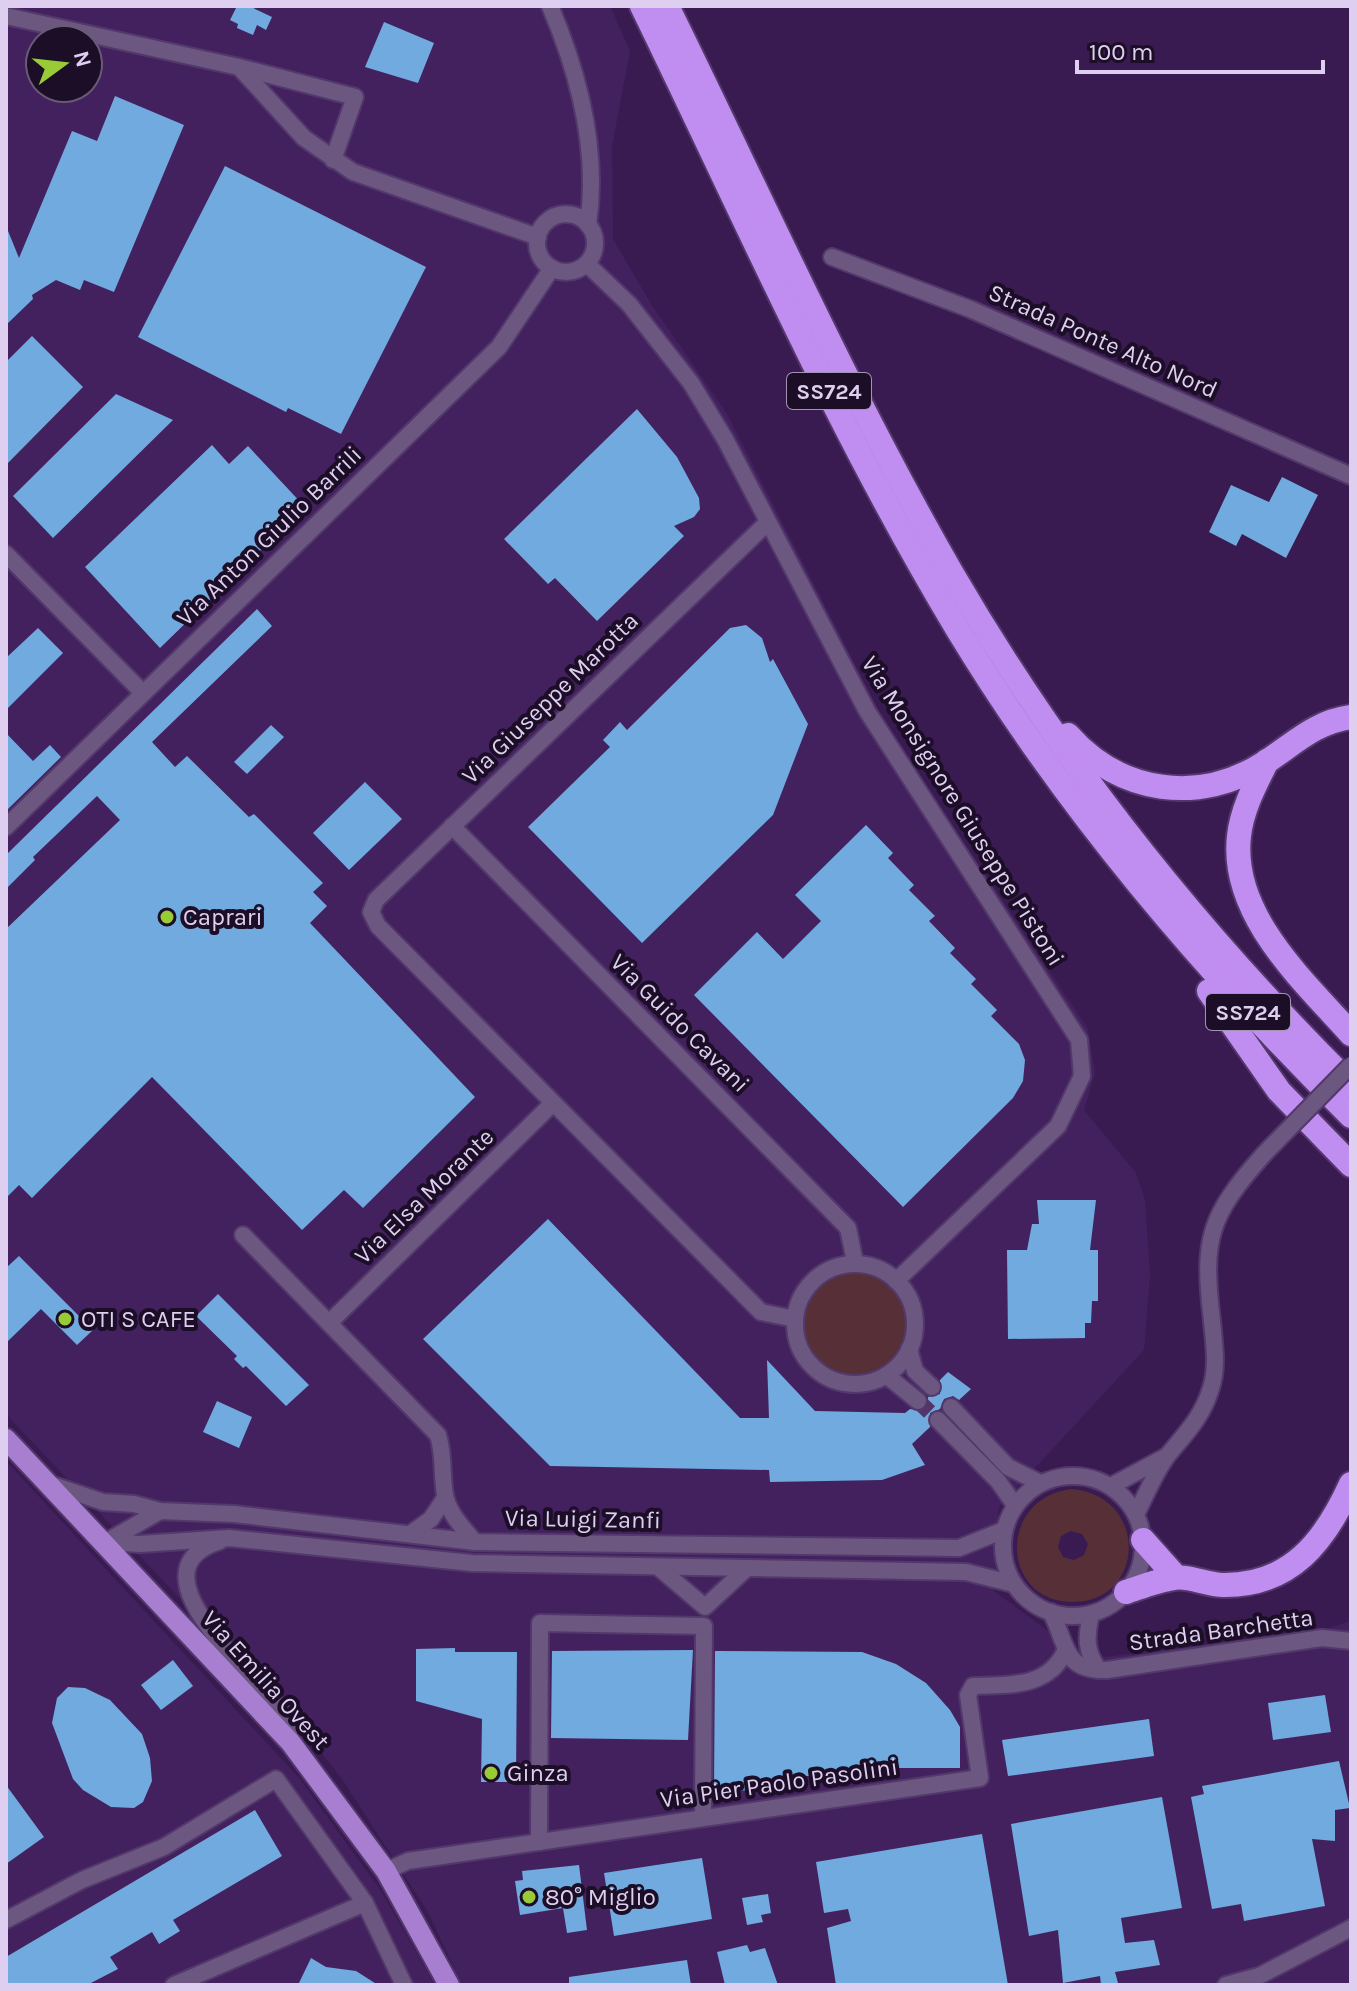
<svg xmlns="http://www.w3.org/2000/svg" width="1357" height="1991" viewBox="0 0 1357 1991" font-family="Karla,sans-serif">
  <rect width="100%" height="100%" fill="#391b52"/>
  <g fill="#43215f" fill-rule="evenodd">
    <path d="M6,6H610L630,51L612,146L613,239L651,304L726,412L886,725L1088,1029L1095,1073L1084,1110L1136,1173L1145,1200L1150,1275L1144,1350L999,1507L994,1591L1055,1636L1057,1650L1104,1657L1326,1629L1351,1621V1985H462L428,1912L342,1779L301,1727L6,1414ZM40,40H88V88H40Z"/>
    <polygon points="6,1461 300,1779 381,1891 435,1985 6,1985"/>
  </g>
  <g fill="#562f37" fill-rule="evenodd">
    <circle cx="855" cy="1324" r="51"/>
    <path d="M1072,1489C1149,1496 1146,1602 1073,1602C1001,1603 996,1498 1072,1489ZM1071,1531L1082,1534L1088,1544L1084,1555L1074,1560L1063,1557L1058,1547L1061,1536Z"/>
  </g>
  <g fill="#70aade">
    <polygon points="237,6 249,6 272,17 266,30 257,25 253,35 237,28 238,24 230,20"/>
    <polygon points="384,22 434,43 418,83 365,67"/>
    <polygon points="115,96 184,125 114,292 84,280 80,290 56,280 32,295 33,299 6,325 6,226 19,258 72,131 97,141"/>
    <polygon points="225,166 426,267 341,434 288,408 286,412 138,337"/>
    <polygon points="32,336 83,387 6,465 6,362"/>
    <polygon points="116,394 173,420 53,538 13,496"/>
    <polygon points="637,409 677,457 699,498 700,509 694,517 674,526 684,536 597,621 555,578 548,584 504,539"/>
    <polygon points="212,445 229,464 248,446 305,507 160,648 85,567"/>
    <polygon points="1282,477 1318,495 1286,558 1242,534 1236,546 1209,532 1231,485 1269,502"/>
    <polygon points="257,609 272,626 152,742 175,767 187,756 249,817 254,814 323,883 313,892 327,906 310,923 475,1097 363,1208 344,1190 302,1230 152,1077 32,1198 19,1185 6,1198 6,929 120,820 97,796 33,857 35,860 6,889 6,855"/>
    <polygon points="746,625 762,638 770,662 773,659 808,724 773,815 642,943 528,827 610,747 603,740 620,722 627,730 730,628"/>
    <polygon points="38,628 63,653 6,710 6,658"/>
    <polygon points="271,725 284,737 247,774 234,762"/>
    <polygon points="6,733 33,761 50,745 61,757 6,811"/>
    <polygon points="365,782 402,819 349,870 313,833"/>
    <polygon points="866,825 893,853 888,858 914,885 909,890 935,916 929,921 955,948 950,953 976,979 971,984 997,1010 991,1016 1019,1044 1025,1060 1023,1081 1013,1098 903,1207 694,995 757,932 783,959 821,921 795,895"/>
    <polygon points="1037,1200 1096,1200 1090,1250 1098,1250 1098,1301 1092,1301 1091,1323 1085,1323 1085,1338 1008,1339 1007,1250 1027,1250 1032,1224 1039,1224"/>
    <polygon points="548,1219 740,1418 769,1418 767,1360 815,1411 905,1413 910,1409 921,1411 927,1407 928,1397 940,1394 940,1380 948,1372 971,1389 959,1400 953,1396 944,1399 940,1409 930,1413 930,1427 912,1444 925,1465 882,1480 770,1482 769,1470 550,1466 423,1339"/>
    <polygon points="19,1256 93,1330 77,1345 41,1309 6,1343 6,1268"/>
    <polygon points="218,1294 309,1385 286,1406 246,1366 243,1368 234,1359 237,1356 196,1316"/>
    <polygon points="217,1401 252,1417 239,1448 203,1432"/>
    <polygon points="455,1648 455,1652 517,1652 516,1782 481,1782 482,1719 416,1701 416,1649"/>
    <polygon points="693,1650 688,1740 551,1738 552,1651"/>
    <polygon points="715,1651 862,1652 896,1664 926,1683 950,1710 960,1727 960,1768 880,1768 880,1776 794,1776 794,1791 714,1790"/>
    <polygon points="173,1660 193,1686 161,1710 141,1685"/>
    <polygon points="68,1687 85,1688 110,1700 142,1734 150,1758 152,1781 143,1802 134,1808 111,1807 83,1790 73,1779 52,1723 57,1698"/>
    <polygon points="1325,1695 1331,1732 1273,1740 1268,1703"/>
    <polygon points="1149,1719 1154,1756 1008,1776 1002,1740"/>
    <polygon points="1339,1761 1350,1808 1335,1810 1335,1841 1312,1839 1325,1906 1244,1921 1241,1904 1212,1909 1191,1797 1204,1794 1202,1786"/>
    <polygon points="6,1785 44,1837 6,1864"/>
    <polygon points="1162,1797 1182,1908 1121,1918 1125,1943 1154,1940 1160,1965 1115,1972 1118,1983 1101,1985 1100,1976 1063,1983 1058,1930 1029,1936 1011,1824"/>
    <polygon points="255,1810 282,1856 173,1920 180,1931 159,1944 152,1932 110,1957 118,1969 87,1985 6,1985 6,1957"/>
    <polygon points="982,1834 1008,1985 836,1985 827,1928 851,1921 848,1909 824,1913 816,1862"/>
    <polygon points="702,1858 712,1919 614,1936 604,1873"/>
    <polygon points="579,1865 587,1930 567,1933 563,1908 520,1915 515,1881 523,1880 522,1871"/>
    <polygon points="768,1894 771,1913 761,1915 763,1922 747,1925 742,1898"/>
    <polygon points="747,1945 750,1952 765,1948 778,1985 725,1985 717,1952"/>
    <polygon points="311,1958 326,1967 356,1971 378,1985 298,1985"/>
    <polygon points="687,1960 691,1985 569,1985 569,1977"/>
  </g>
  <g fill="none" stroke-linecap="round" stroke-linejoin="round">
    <polyline stroke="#52366a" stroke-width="16" stroke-dasharray="16 8" stroke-linecap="butt" points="918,1401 938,1420"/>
    <g stroke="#53386b" stroke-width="20">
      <g id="minor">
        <path d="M550,6C579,74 599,150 588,225"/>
        <polyline points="6,16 239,67 355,97 333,160"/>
        <polyline points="240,68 304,138 353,172 538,237"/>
        <circle cx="566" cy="243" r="29"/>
        <polyline points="832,257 970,309 1351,476"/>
        <polyline points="587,264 629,304 691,383 725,439 867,711 1079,1040 1082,1076 1058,1126 896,1281"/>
        <polyline points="767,523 376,900 371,912 378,926 761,1312 795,1319"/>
        <polyline points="6,554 142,692"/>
        <polyline points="452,826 848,1228 855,1262"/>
        <polyline points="6,827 499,347 552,268"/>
        <path d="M243,1235L438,1435C445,1457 441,1482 446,1499C451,1516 464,1529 475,1542"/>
        <circle cx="855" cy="1324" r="60"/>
        <polyline points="329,1323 552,1104"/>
        <polyline points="909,1349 915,1371 932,1387"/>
        <polyline points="886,1375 918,1401"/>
        <polyline points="951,1407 1008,1467 1040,1483"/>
        <polyline points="938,1420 998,1481 1015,1505"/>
        <circle cx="1073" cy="1546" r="70"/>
        <polyline points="50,1484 103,1502 134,1504 160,1511 234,1514 475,1542 959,1548 1004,1530"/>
        <polyline points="1111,1486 1165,1457"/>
        <path d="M1136,1514C1146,1495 1155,1472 1168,1455C1186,1433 1203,1416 1211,1388C1218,1367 1214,1343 1212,1321C1202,1238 1209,1216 1264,1154"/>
        <polyline points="413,1532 431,1519 445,1498"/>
        <path d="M220,1541C125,1571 259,1677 283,1712C288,1720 289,1733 291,1742"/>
        <polyline points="106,1542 140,1544 229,1538 472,1563 966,1572 1014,1584"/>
        <polyline points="106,1542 160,1511"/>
        <polyline points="658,1567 705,1607 746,1569"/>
        <path d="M1051,1612C1068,1646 1063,1671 1107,1670L1322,1638L1351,1641"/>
        <path d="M1091,1614C1086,1637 1085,1651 1099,1670"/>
        <polyline points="539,1842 540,1623 704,1626 703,1818"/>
        <path d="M386,1871L408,1861L980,1778L968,1695L973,1686C1009,1685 1050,1688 1066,1649"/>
        <polyline points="6,1920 82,1880 164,1847 276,1779 365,1903 404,1985"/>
        <polyline points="174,1985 365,1903"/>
        <polyline points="1226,1985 1259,1976 1351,1928"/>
      </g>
    </g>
    <g stroke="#53386b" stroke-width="24">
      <polyline id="major" points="6,1439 291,1743 386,1871 449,1985"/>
    </g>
    <g stroke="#53386b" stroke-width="28">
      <g id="highway">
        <path d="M642,6C744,215 838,431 958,630C1067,810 1203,969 1351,1116"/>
        <path d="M667,6C760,195 846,389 951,572C1060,760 1197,932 1351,1085"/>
        <path d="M1068,735C1120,794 1200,805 1266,762C1295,743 1315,722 1351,717"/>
        <path d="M1267,761C1255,785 1242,809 1239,836C1230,915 1303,980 1351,1034"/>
        <polyline points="1209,991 1279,1091 1351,1165"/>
        <polyline points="1143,1540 1176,1577"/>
        <path d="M1126,1592C1141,1587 1158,1580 1174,1578C1188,1575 1207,1585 1223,1585C1291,1586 1325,1541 1351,1484"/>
      </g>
    </g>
    <use href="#minor" stroke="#6b577f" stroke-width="16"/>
    <use href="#major" stroke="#a87ed1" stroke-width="20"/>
    <use href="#highway" stroke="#c08df1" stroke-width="24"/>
    <g stroke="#53386b" stroke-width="20" stroke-linecap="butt">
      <polyline id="minor-bridge" points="1264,1154 1351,1065"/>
    </g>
    <use href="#minor-bridge" stroke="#6b577f" stroke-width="16"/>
  </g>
  <g fill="#99cb36" stroke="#1b0e26" stroke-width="3">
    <circle cx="167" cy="917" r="8"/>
    <circle cx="65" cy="1319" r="8"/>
    <circle cx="491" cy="1773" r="8"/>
    <circle cx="529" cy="1897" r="8"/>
  </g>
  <g text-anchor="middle" stroke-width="8" stroke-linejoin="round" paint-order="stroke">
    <g fill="#1b0e26" stroke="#a494b3" stroke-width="2">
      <rect x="787" y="373" width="84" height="36" rx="6"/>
      <rect x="1206" y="994" width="84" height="36" rx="6"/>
    </g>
    <g font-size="22" font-weight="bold" fill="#decef0">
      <text x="829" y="399">SS724</text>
      <text x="1248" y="1020">SS724</text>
    </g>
    <g font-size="24" fill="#decef0" stroke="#1b0e26">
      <text transform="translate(1103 341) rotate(24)" y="8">Strada Ponte Alto Nord</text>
      <text transform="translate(269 536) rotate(-44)" y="8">Via Anton Giulio Barrili</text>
      <text transform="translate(550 698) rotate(-44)" y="8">Via Giuseppe Marotta</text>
      <text transform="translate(963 811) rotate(58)" y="8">Via Monsignore Giuseppe Pistoni</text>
      <text transform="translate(680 1023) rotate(45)" y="8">Via Guido Cavani</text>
      <text transform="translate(424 1196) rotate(-44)" y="8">Via Elsa Morante</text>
      <text transform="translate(583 1519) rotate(1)" y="8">Via Luigi Zanfi</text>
      <text transform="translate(1221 1630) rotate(-8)" y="8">Strada Barchetta</text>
      <text transform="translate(266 1680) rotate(48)" y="8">Via Emilia Ovest</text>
      <text transform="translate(779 1783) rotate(-8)" y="8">Via Pier Paolo Pasolini</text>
    </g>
    <g font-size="24" fill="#decef0" stroke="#1b0e26" text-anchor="start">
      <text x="183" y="925">Caprari</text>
      <text x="81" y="1327">OTI S CAFE</text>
      <text x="507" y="1781">Ginza</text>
      <text x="545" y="1905">80° Miglio</text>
    </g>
  </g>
  <rect width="1357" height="1991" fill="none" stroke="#decef0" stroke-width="16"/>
  <g transform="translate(64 64) rotate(75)"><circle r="38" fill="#1b0e26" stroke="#695b77" stroke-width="2"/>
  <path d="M0-6L14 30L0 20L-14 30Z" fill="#99cb36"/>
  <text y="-12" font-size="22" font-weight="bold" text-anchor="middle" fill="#decef0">N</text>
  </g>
  <path d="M1077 60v12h246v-12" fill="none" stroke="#decef0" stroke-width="4"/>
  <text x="1089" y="60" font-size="24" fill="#decef0" stroke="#1b0e26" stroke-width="6" paint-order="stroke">100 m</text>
</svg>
